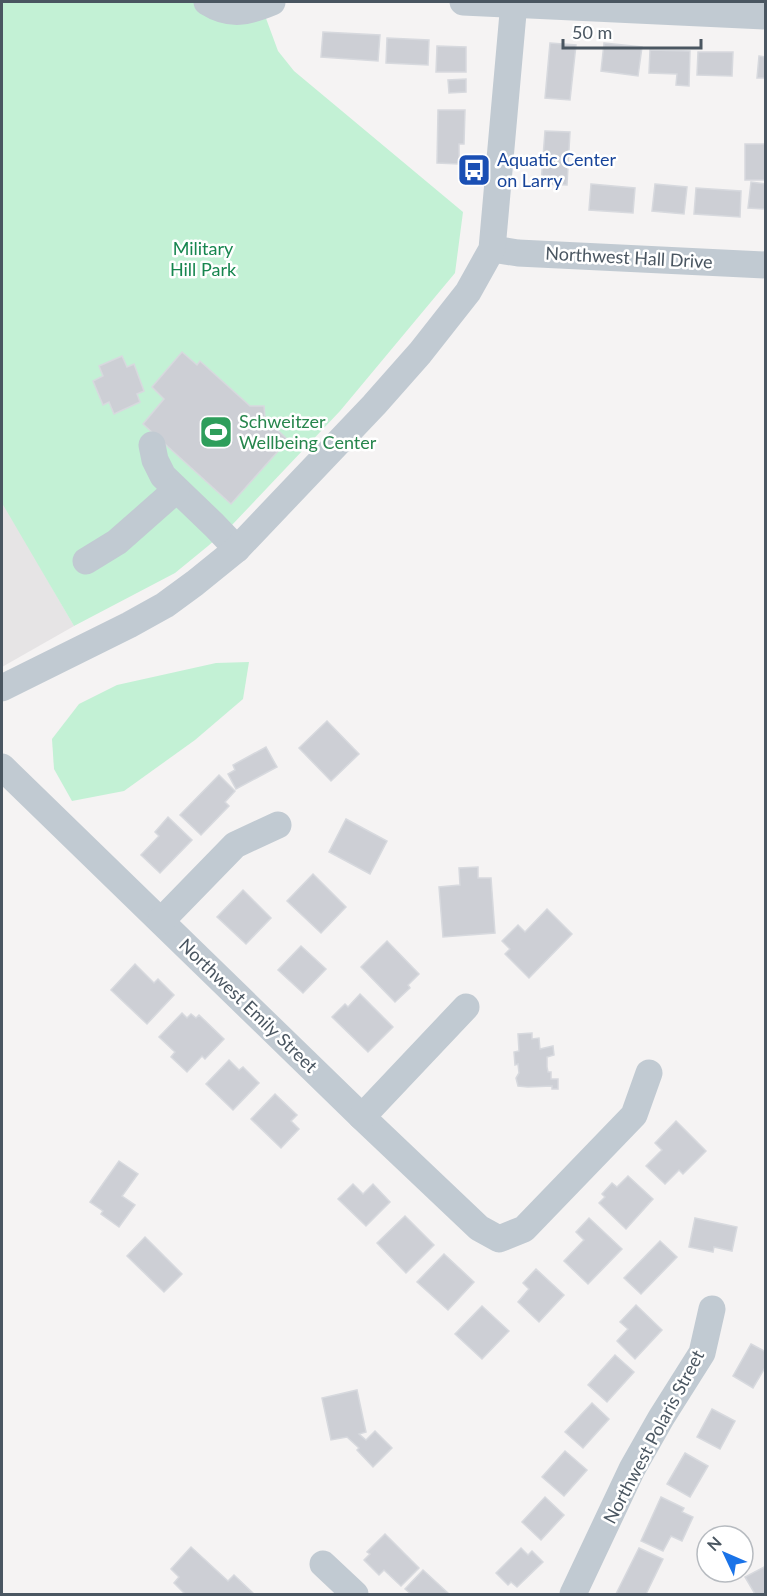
<svg xmlns="http://www.w3.org/2000/svg" width="767" height="1596" viewBox="0 0 767 1596" font-family="Lato,sans-serif">
  <rect width="100%" height="100%" fill="#f5f3f3"/>
  <polygon fill="#e6e4e5" points="2,501 74,626 2,667"/>
  <g fill="#c3f1d5">
    <polygon points="2,2 260,2 278,51 294,71 463,212 455,273 340,411 232,525 208,546 175,573 74,626 2,503"/>
    <polygon points="249,662 243,699 195,740 124,791 72,801 54,769 52,739 79,704 117,685 216,663"/>
  </g>
  <g fill="#cdcfd5" stroke="#d7d9de" stroke-width="1.5">
    <polygon points="323,32 380,35 378,61 321,57"/>
    <polygon points="387,38 429,40 428,65 386,63"/>
    <polygon points="550,43 576,45 570,100 545,98"/>
    <polygon points="604,43 642,47 638,76 601,71"/>
    <polygon points="437,46 466,47 466,72 436,72"/>
    <polygon points="650,50 690,51 689,86 676,85 677,74 649,73"/>
    <polygon points="698,52 733,52 732,76 697,75"/>
    <polygon points="759,56 766,57 766,78 757,78"/>
    <polygon points="466,79 466,92 449,93 448,80"/>
    <polygon points="438,110 465,110 464,144 459,144 459,164 437,163"/>
    <polygon points="545,131 570,132 567,185 541,184"/>
    <rect x="745" y="144" width="21" height="36"/>
    <polygon points="751,182 766,184 766,209 748,208"/>
    <polygon points="591,184 635,188 633,213 589,210"/>
    <polygon points="655,184 687,187 684,214 652,211"/>
    <polygon points="696,188 741,191 740,217 694,214"/>
    <polygon points="182,352 197,365 200,361 250,406 264,406 265,418 288,440 231,504 143,424 164,399 152,387"/>
    <polygon points="122,356 127,367 134,364 144,391 137,394 140,402 114,414 109,402 103,405 93,381 103,376 99,366"/>
    <polygon points="327,721 359,754 331,781 299,748"/>
    <polygon points="266,747 277,767 236,789 228,774 235,770 233,765"/>
    <polygon points="219,775 235,791 225,802 229,806 201,835 180,815"/>
    <polygon points="168,817 192,840 160,873 141,855 159,836 155,832"/>
    <polygon points="346,819 387,841 370,874 329,852"/>
    <polygon points="478,867 478,878 491,878 495,933 443,937 439,887 460,885 459,868"/>
    <polygon points="313,874 346,907 321,933 287,901"/>
    <polygon points="243,890 271,918 246,944 217,917"/>
    <polygon points="547,909 572,934 529,978 505,954 510,949 502,941 518,925 525,932"/>
    <polygon points="387,941 419,974 408,985 410,988 395,1002 361,967"/>
    <polygon points="301,946 326,969 303,993 278,970"/>
    <polygon points="135,964 154,983 158,979 174,995 147,1024 111,990"/>
    <polygon points="360,994 393,1027 368,1052 332,1017 345,1004 348,1007"/>
    <polygon points="182,1013 187,1018 191,1014 196,1018 199,1015 224,1039 205,1059 202,1056 187,1072 171,1057 175,1052 159,1037"/>
    <polygon points="532,1033 532,1039 539,1038 540,1049 553,1046 554,1055 547,1057 547,1067 548,1072 551,1072 551,1079 558,1079 558,1089 552,1089 552,1086 528,1087 518,1086 516,1078 519,1073 518,1064 515,1065 514,1052 519,1051 518,1034"/>
    <polygon points="229,1060 239,1070 243,1067 259,1083 233,1110 206,1084"/>
    <polygon points="275,1094 297,1115 291,1121 299,1129 281,1148 251,1119"/>
    <polygon points="676,1121 706,1151 683,1174 679,1170 665,1184 646,1166 662,1150 655,1143"/>
    <polygon points="119,1161 138,1174 122,1196 135,1205 119,1227 101,1214 103,1211 90,1202"/>
    <polygon points="628,1176 653,1199 626,1229 599,1203 605,1197 602,1194 612,1183 617,1187"/>
    <polygon points="353,1184 363,1194 373,1184 390,1202 366,1226 338,1199"/>
    <polygon points="405,1216 434,1245 406,1273 377,1243"/>
    <polygon points="589,1218 622,1249 588,1284 564,1261 584,1240 576,1232"/>
    <polygon points="695,1218 737,1227 732,1251 714,1247 713,1252 689,1247"/>
    <polygon points="145,1237 182,1274 164,1292 127,1256"/>
    <polygon points="660,1241 677,1257 641,1294 624,1278"/>
    <polygon points="444,1254 474,1282 448,1310 417,1282"/>
    <polygon points="536,1269 564,1295 539,1322 518,1302 529,1289 523,1283"/>
    <polygon points="636,1305 662,1330 635,1359 617,1341 628,1329 620,1322"/>
    <polygon points="482,1306 509,1331 482,1359 455,1334"/>
    <polygon points="751,1344 766,1352 766,1366 753,1388 733,1376"/>
    <polygon points="615,1355 634,1372 607,1402 588,1385"/>
    <polygon points="357,1390 366,1432 359,1434 366,1440 375,1431 392,1448 373,1467 357,1450 359,1448 347,1437 331,1440 322,1398"/>
    <polygon points="592,1403 609,1419 583,1448 565,1432"/>
    <polygon points="712,1409 735,1421 720,1449 697,1437"/>
    <polygon points="565,1451 587,1470 564,1496 542,1477"/>
    <polygon points="685,1453 708,1466 690,1497 667,1484"/>
    <polygon points="545,1497 564,1515 541,1540 522,1522"/>
    <polygon points="661,1497 684,1508 682,1512 693,1517 682,1541 671,1536 663,1551 641,1541"/>
    <polygon points="385,1534 419,1568 401,1586 384,1570 379,1575 364,1560 370,1554 367,1552"/>
    <polygon points="191,1547 228,1581 234,1575 254,1594 185,1594 174,1583 179,1577 171,1569"/>
    <polygon points="521,1548 528,1555 532,1551 543,1562 517,1587 511,1582 508,1585 496,1573"/>
    <polygon points="639,1548 663,1559 646,1594 616,1594"/>
    <polygon points="766,1566 766,1594 755,1594 745,1577"/>
    <polygon points="423,1570 449,1594 411,1594 405,1589"/>
  </g>
  <g fill="none" stroke-linecap="round" stroke-linejoin="round">
    <g stroke="#c1cad2" stroke-width="27">
      <path d="M207,2C231,17 248,12 272,2"/>
      <polyline points="463,2 766,16"/>
      <polyline points="492,249 518,253 766,265"/>
      <polyline points="152,445 155,460 163,476 214,525 237,549"/>
      <polyline points="86,561 117,542 176,490"/>
      <polyline points="2,688 129,625 165,605 195,583 237,549 374,405 420,353 468,292 492,249 514,2"/>
      <polyline points="2,767 362,1117 479,1228 499,1239 524,1229 634,1115 649,1073"/>
      <polyline points="161,921 235,845 278,825"/>
      <polyline points="362,1117 466,1007"/>
      <polyline points="323,1564 355,1594"/>
      <polyline points="573,1594 632,1469 661,1418 702,1353 712,1309"/>
    </g>
  </g>
  <defs>
    <g id="bus-square" transform="scale(1.725)"><rect x="-9" y="-9" width="18" height="18" rx="4" fill="#1a4fb4" stroke="#fff"/><path d="M-5-6H5V4H4V6H2V4H-2V6H-4V4H-5ZM-3.5-4V0h7V-4ZM-3.5 1.2v1.5H-2V1.2ZM2 1.2v1.5H3.5V1.2Z" fill="#fff"/></g>
    <g id="stadium-square" transform="scale(1.725)"><rect x="-9" y="-9" width="18" height="18" rx="4" fill="#2e9e5b" stroke="#fff"/><path d="M0-5a6.5 5 0 1 0 0 10a6.5 5 0 1 0 0-10ZM-3.5-1.8h7v3.6h-7Z" fill="#fff"/></g>
  </defs>
  <g fill-rule="evenodd">
    <use href="#bus-square" x="474" y="170"/>
    <use href="#stadium-square" x="216" y="432"/>
  </g>
  <g text-anchor="middle" stroke-width="5" stroke-linejoin="round" paint-order="stroke">
    <g font-size="18" fill="#164399" stroke="#fff" text-anchor="start">
      <text x="497" y="166">Aquatic Center<tspan x="497" dy="21">on Larry</tspan></text>
    </g>
    <g font-size="18" fill="#17864f" stroke="#fff">
      <text x="203" y="255">Military<tspan x="203" dy="21">Hill Park</tspan></text>
    </g>
    <g font-size="18" fill="#4a5661" stroke="#fff">
      <text transform="translate(629 258) rotate(3)" y="6">Northwest Hall Drive</text>
      <text transform="translate(248 1006) rotate(44)" y="6">Northwest Emily Street</text>
      <text transform="translate(654 1437) rotate(-62)" y="6">Northwest Polaris Street</text>
    </g>
    <g font-size="18" fill="#27864d" stroke="#fff" text-anchor="start">
      <text x="239" y="428">Schweitzer<tspan x="239" dy="21">Wellbeing Center</tspan></text>
    </g>
  </g>
  <rect width="767" height="1596" fill="none" stroke="#4a5661" stroke-width="6"/>
  <g transform="translate(725 1554) rotate(314)"><circle r="28" fill="#ffffff" stroke="#b7bbc0" stroke-width="1.5"/>
  <path d="M0-4.5L10 22L0 15L-10 22Z" fill="#1a73e8"/>
  <text y="-9" font-size="16" font-weight="bold" text-anchor="middle" fill="#4a5661">N</text>
  </g>
  <path d="M563 39v9h138v-9" fill="none" stroke="#4a5661" stroke-width="3"/>
  <text x="572" y="39" font-size="18" fill="#4a5661" stroke="#ffffff" stroke-width="4.5" paint-order="stroke">50 m</text>
</svg>
